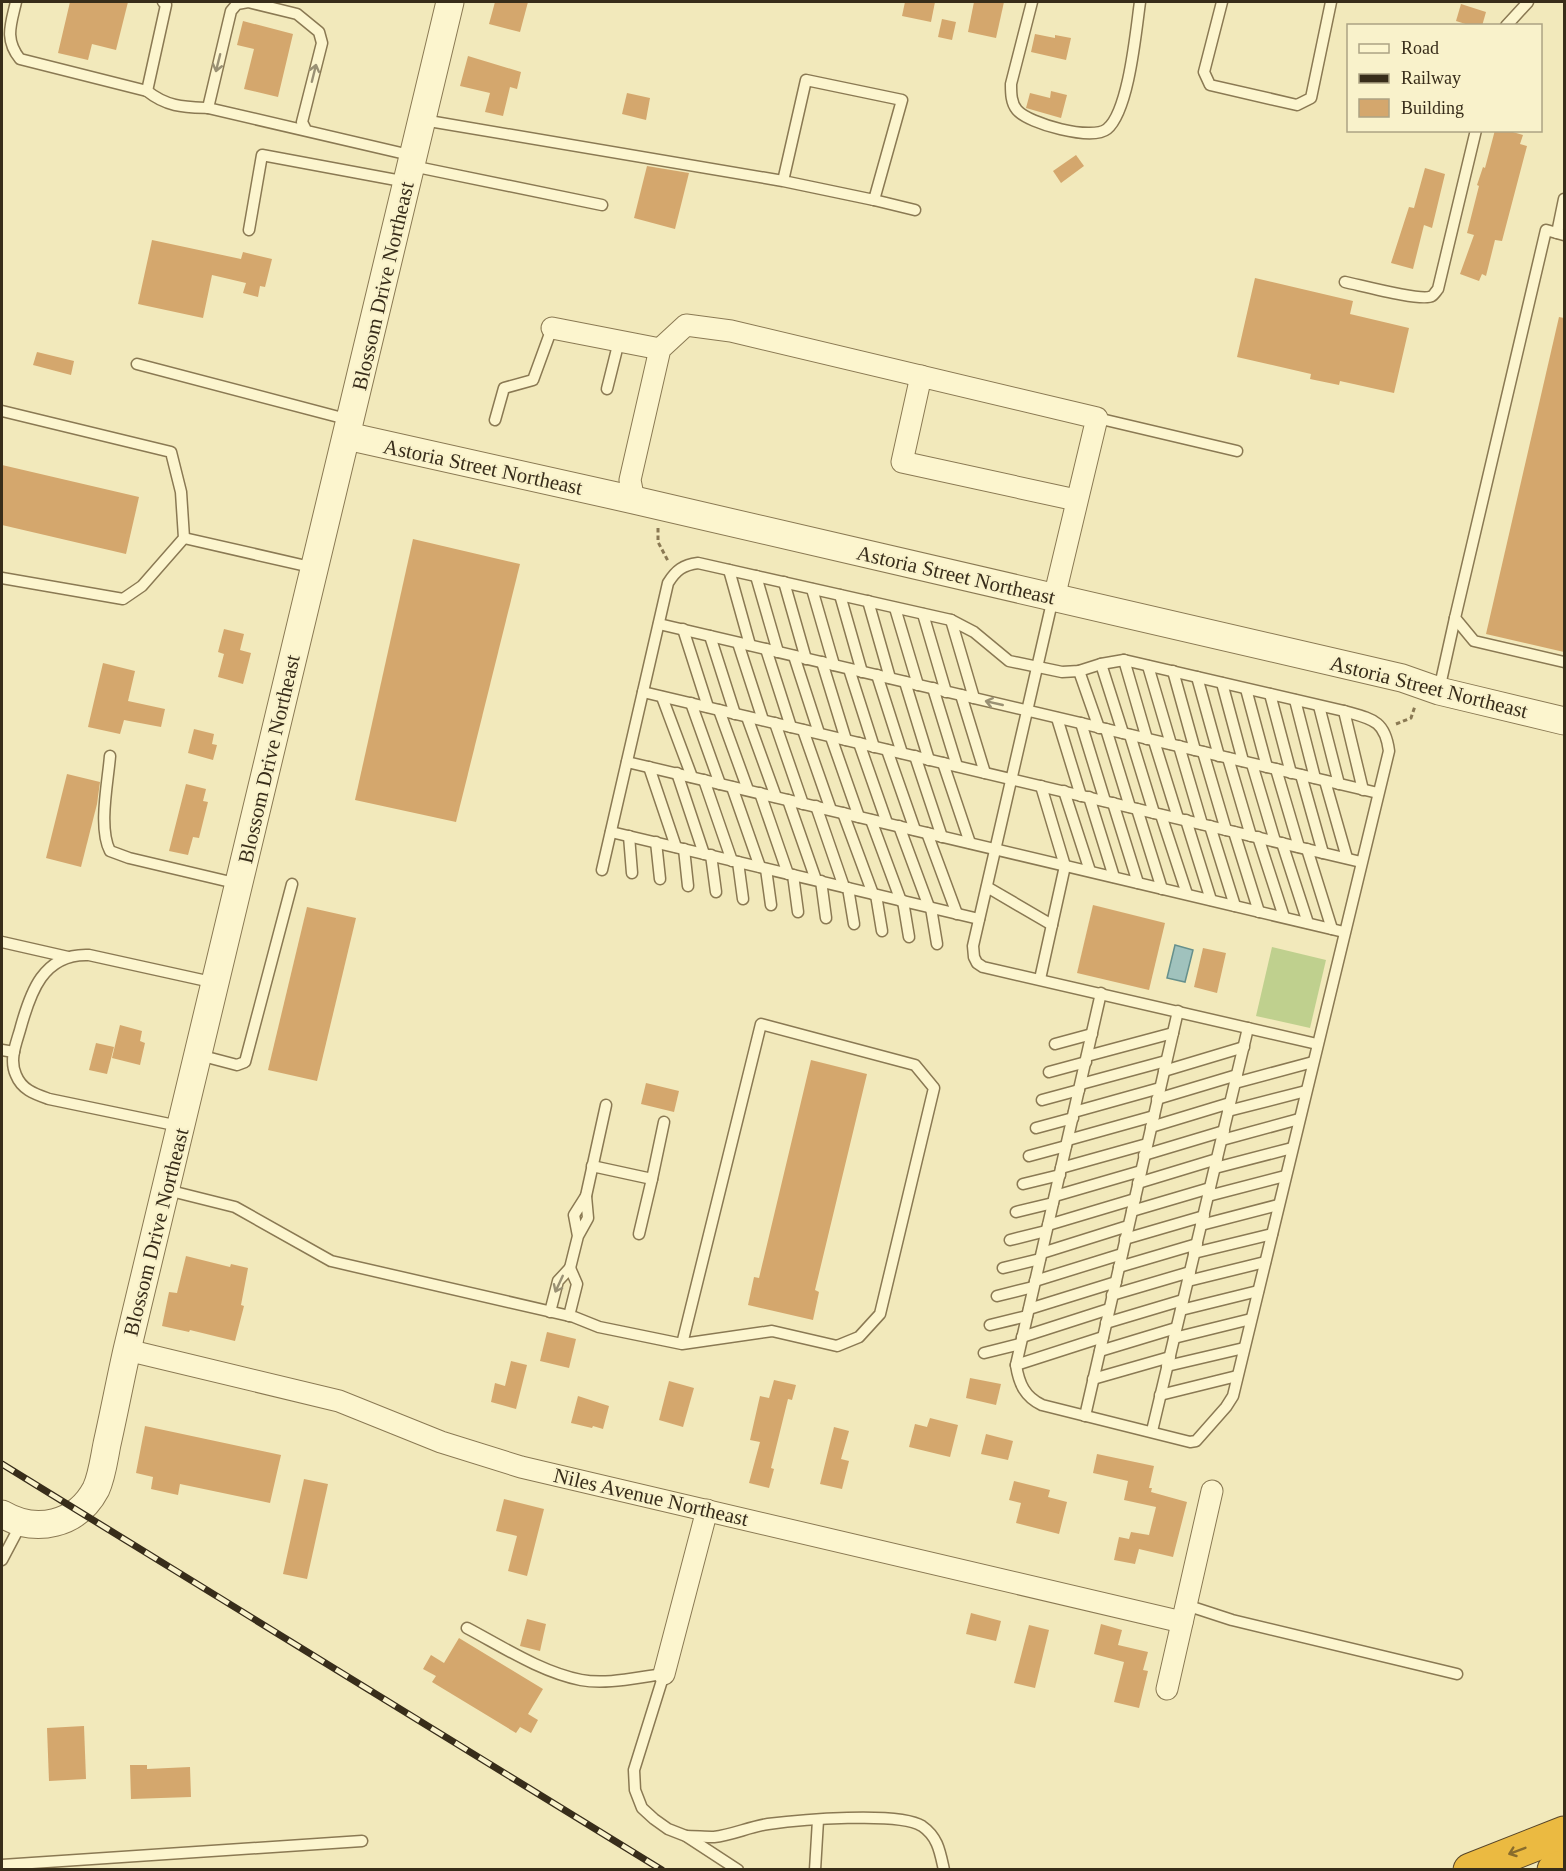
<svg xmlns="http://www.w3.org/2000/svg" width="1566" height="1871" viewBox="0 0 1566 1871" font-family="'Times New Roman',serif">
  <rect width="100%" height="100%" fill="#f2e9bb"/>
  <polygon fill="#bfd08e" points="1272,947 1326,960 1310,1028 1256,1016"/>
  <polygon fill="#a0c2bd" stroke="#66908c" stroke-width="1.5" points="1175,945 1193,950 1185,982 1167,978"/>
  <g fill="#d4a76d">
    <polygon points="70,2 128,2 116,50 92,44 88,60 58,53"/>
    <polygon points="495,2 528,2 520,32 489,24"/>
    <polygon points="905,2 935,2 931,22 902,16"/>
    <polygon points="974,2 1004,2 996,38 968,32"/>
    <polygon points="1461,4 1486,12 1482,26 1472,26 1456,21"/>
    <polygon points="942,19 956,22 952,40 938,37"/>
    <polygon points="243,21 293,34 278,97 244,89 254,49 237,45"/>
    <polygon points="1035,34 1055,38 1055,35 1071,38 1066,60 1031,52"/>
    <polygon points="468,56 521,72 517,89 510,87 503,116 485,112 490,93 460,86"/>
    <polygon points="1051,91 1067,95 1061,118 1026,108 1030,93 1050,98"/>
    <polygon points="627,93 650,98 646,120 622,114"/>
    <polygon points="1495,130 1506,130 1523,135 1520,144 1527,146 1502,241 1495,240 1486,276 1482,274 1479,281 1460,274 1474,235 1467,233 1479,186 1477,185 1483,167 1485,168"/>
    <polygon points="1076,155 1084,166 1061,183 1053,171"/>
    <polygon points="647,166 689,173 675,229 634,218"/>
    <polygon points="1425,168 1445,174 1432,228 1424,225 1413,269 1391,263 1409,207 1414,208"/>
    <polygon points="152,240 241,259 243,252 272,259 265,287 260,286 258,297 243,293 246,283 212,275 203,318 138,304"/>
    <polygon points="1255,278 1353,301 1350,314 1409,328 1394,393 1340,381 1339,385 1310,379 1311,374 1237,357"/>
    <polygon points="1559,317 1564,318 1564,652 1486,634"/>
    <polygon points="37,352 74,361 71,375 33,365"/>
    <polygon points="2,465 139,497 126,554 2,525"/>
    <polygon points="413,539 520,564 456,822 355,800"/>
    <polygon points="224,629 244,634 240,650 251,653 243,684 218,677 224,654 218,652"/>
    <polygon points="103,663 135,671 128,701 165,709 161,727 124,720 120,734 88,727"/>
    <polygon points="194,729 214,734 212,744 217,745 213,760 188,753"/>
    <polygon points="67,774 100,782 97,804 81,867 46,858"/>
    <polygon points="186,784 206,789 203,801 208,802 199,838 193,837 188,855 169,851"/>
    <polygon points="1093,905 1165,923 1149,990 1077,973"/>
    <polygon points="307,907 356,918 317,1081 268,1070"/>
    <polygon points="1203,948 1226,953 1217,993 1194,987"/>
    <polygon points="120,1025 142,1031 140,1041 145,1043 140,1065 112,1058"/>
    <polygon points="96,1043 114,1047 107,1074 89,1070"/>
    <polygon points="811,1060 867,1074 815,1290 819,1292 813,1320 748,1305 754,1277 759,1278"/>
    <polygon points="646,1083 679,1091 674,1112 641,1104"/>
    <polygon points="186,1256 230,1267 231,1264 248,1268 241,1305 244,1306 235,1341 190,1330 189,1332 162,1326 169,1292 177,1293"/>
    <polygon points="547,1332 576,1339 569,1368 540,1361"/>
    <polygon points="511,1361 527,1365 516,1409 491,1402 495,1383 505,1386"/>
    <polygon points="970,1378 1001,1384 996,1405 966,1398"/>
    <polygon points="774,1380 796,1385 792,1400 788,1399 771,1468 774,1469 769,1488 749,1483 760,1442 750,1440 760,1396 769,1398"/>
    <polygon points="669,1381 694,1388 683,1427 659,1420"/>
    <polygon points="578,1396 609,1406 603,1429 593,1426 592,1428 571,1423"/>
    <polygon points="930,1418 958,1425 950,1457 909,1447 915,1424 927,1427"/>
    <polygon points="145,1426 281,1455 270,1503 180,1484 178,1495 151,1489 153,1477 136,1473"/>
    <polygon points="834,1427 849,1431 841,1459 849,1461 842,1489 820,1484"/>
    <polygon points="986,1434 1013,1441 1008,1460 981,1454"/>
    <polygon points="1097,1454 1154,1466 1149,1488 1152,1488 1151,1492 1187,1502 1173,1557 1139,1549 1135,1564 1114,1560 1119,1537 1129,1539 1131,1532 1149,1535 1156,1507 1124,1500 1128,1481 1093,1473"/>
    <polygon points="304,1479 328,1484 307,1579 283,1574"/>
    <polygon points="1014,1481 1050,1490 1048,1497 1067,1502 1059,1534 1016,1523 1021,1503 1009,1500"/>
    <polygon points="504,1499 544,1509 527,1576 508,1571 517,1536 496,1531"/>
    <polygon points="971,1613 1001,1621 996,1641 966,1634"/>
    <polygon points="527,1619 546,1624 540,1651 520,1646"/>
    <polygon points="1101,1624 1122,1630 1118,1645 1148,1652 1143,1670 1148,1671 1139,1708 1114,1702 1124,1662 1094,1654"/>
    <polygon points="1029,1625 1049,1630 1035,1688 1014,1683"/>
    <polygon points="459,1638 543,1689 528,1714 538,1720 531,1733 520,1727 516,1733 432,1682 436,1676 423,1669 431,1655 444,1663"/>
    <polygon points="84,1726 86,1779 49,1781 47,1728"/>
    <polygon points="130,1765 147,1765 147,1769 190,1767 191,1797 131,1799"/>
  </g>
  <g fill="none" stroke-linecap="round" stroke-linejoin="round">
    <g stroke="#8a7953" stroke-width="13">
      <g id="service">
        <path d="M16,2C11,24 4,39 20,59L147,91C167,107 184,107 208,108"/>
        <path d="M1032,2L1011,84C1011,93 1011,103 1017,110C1029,124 1092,141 1107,129C1129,111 1136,30 1140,2"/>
        <polyline points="1222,2 1204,72 1210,85 1297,105 1311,98 1331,2"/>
        <polyline points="1506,26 1528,2"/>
        <polyline points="147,91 166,5 163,2"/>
        <polyline points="423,120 783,181 874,200 902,100 806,80 783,181"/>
        <polyline points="306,130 302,122 322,43 319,32 297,14 248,2 237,4 231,11 208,108 414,156"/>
        <polyline points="412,166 602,205"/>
        <polyline points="874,200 915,210"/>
        <polyline points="249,230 262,155 407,182"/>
        <polyline points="1557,233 1564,199"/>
        <polyline points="1564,235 1546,230 1455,618 1474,641 1564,662"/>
        <path d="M1345,282C1360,285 1422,302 1432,296C1433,296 1437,290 1438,289L1476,130"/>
        <polyline points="137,364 350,420"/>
        <polyline points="607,389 619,341"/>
        <polyline points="2,411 171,452 181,492 184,538 142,586 123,599 2,578"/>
        <polyline points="1097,418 1237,451"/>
        <polyline points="495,420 504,388 533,380 552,328"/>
        <polyline points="184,538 315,568"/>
        <polyline points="729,570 750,645"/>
        <polyline points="756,576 778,652"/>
        <polyline points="784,582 806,659"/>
        <polyline points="812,589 834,665"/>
        <polyline points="840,595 862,672"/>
        <polyline points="1053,598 973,946 974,957 977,963 983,967 1317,1044"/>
        <polyline points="868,601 890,678"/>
        <polyline points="895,608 918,685"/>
        <polyline points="923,614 946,692"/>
        <polyline points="951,620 974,698"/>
        <polyline points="659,624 1378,793"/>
        <polyline points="683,629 708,707"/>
        <polyline points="710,636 735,714"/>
        <polyline points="738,643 763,720"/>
        <polyline points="766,649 791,727"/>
        <polyline points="794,656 819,733"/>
        <polyline points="1124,660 1147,739"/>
        <polyline points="822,662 846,740"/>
        <polyline points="1101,664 1123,733"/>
        <polyline points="1148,666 1171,744"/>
        <polyline points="849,669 874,747"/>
        <polyline points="1079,671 1099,728"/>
        <polyline points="1173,671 1195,750"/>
        <polyline points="877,675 902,753"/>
        <polyline points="1197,677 1219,756"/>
        <polyline points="905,682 929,760"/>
        <polyline points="1222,683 1243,761"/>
        <polyline points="933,688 957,766"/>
        <polyline points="1246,689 1267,767"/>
        <polyline points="1439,690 1455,618"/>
        <polyline points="643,692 1361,862"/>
        <polyline points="1270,694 1291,773"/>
        <polyline points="961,695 985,773"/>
        <polyline points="662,697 692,777"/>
        <polyline points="1295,700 1315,778"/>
        <polyline points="691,703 720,784"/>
        <polyline points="1319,706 1339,784"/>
        <polyline points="719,710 748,790"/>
        <polyline points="1344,711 1363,790"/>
        <polyline points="747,717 776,797"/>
        <polyline points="1057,718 1081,796"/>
        <polyline points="775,723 803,804"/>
        <polyline points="1081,723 1105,801"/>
        <polyline points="1106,729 1130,807"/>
        <polyline points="803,730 831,810"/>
        <polyline points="1130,735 1154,813"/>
        <polyline points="831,737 859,817"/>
        <polyline points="1154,741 1178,818"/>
        <polyline points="859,743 887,823"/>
        <polyline points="1179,746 1202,824"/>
        <polyline points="887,750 915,830"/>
        <polyline points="1203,752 1226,830"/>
        <path d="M110,756C108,782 98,828 110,851L129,858L239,884"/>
        <polyline points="915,756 942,837"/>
        <polyline points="1228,758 1251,836"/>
        <polyline points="627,762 1344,932"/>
        <polyline points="943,763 970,843"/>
        <polyline points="1252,764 1275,841"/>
        <polyline points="649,767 676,847"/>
        <polyline points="1276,769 1299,847"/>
        <polyline points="677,773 704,854"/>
        <polyline points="1301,775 1323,853"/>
        <polyline points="704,780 732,861"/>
        <polyline points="1325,781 1347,858"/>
        <polyline points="732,787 760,867"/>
        <polyline points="1064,791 1090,871"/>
        <polyline points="760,793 788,874"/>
        <polyline points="1089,797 1114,877"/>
        <polyline points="788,800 816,880"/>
        <polyline points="1113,803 1138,883"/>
        <polyline points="816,806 844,887"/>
        <polyline points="1137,809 1162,889"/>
        <polyline points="843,813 873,894"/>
        <polyline points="1161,815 1187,894"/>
        <polyline points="871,820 901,901"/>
        <polyline points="1186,820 1211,900"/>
        <polyline points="899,826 929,907"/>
        <polyline points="1210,826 1235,906"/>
        <polyline points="611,832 979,919"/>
        <polyline points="1234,832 1259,912"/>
        <polyline points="927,833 957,914"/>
        <polyline points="629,836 632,873"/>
        <polyline points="1258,837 1284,917"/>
        <polyline points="656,842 660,879"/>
        <polyline points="1282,843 1308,923"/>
        <polyline points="684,849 688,886"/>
        <polyline points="1307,849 1332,929"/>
        <polyline points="711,855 716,892"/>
        <polyline points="738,862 743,899"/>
        <polyline points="766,869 771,905"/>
        <path d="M602,870L668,583C676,570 683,565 698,563L951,620L974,632L1009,661L1062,672L1079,671L1101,664L1124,660L1344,711C1372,719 1385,720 1389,751L1233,1396L1226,1407L1196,1441L1190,1442L1042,1405C1025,1397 1019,1384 1016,1365L1101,993"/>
        <polyline points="793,875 798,912"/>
        <polyline points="821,881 826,918"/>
        <polyline points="987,887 1052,925"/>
        <polyline points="848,888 854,924"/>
        <polyline points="876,895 882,931"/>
        <polyline points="903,901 909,937"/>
        <polyline points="931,908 937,944"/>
        <polyline points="2,942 68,957"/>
        <polyline points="1040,979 1065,866 1041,786"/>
        <polyline points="1055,1044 1092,1034"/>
        <polyline points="2,1050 14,1052"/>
        <polyline points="199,1055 237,1065 245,1062 292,884"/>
        <polyline points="1087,1056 1173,1033"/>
        <polyline points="1164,1071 1244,1047"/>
        <polyline points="1049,1072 1086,1062"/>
        <polyline points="1235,1083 1313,1062"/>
        <polyline points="1081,1084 1166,1061"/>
        <polyline points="1157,1099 1237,1075"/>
        <polyline points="1042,1100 1079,1090"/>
        <polyline points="1228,1111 1306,1091"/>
        <polyline points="1074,1112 1160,1088"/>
        <path d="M179,1126L49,1099C35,1094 22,1090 16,1075C9,1060 16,1044 20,1030C30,993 43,953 89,955L216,983"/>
        <polyline points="1151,1127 1230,1103"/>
        <polyline points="1036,1128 1073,1118"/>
        <polyline points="1068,1140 1154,1116"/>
        <polyline points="1222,1140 1299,1119"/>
        <polyline points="1144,1155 1224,1131"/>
        <polyline points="1029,1156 1066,1146"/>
        <polyline points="592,1166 652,1179 664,1122"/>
        <polyline points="1061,1168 1147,1144"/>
        <polyline points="1215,1168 1292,1148"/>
        <polyline points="1138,1183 1217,1159"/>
        <polyline points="1023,1184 1060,1175"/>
        <polyline points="167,1190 235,1207 331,1261 574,1317 599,1327 682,1344 772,1331 837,1346 859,1337 880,1314 934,1088 915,1065 761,1024 682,1344"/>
        <polyline points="586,1196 606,1105"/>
        <polyline points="1055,1196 1141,1171"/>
        <polyline points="1208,1196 1285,1176"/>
        <polyline points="1132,1211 1210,1188"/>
        <polyline points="1016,1212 1053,1203"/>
        <polyline points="1048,1225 1135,1199"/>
        <polyline points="1201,1225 1278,1205"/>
        <polyline points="639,1234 652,1179"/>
        <polyline points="1125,1239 1204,1216"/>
        <polyline points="1010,1240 1046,1231"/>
        <polyline points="1042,1253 1128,1226"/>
        <polyline points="1194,1253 1272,1234"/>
        <polyline points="1119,1267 1197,1244"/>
        <polyline points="570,1268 578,1236 588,1218 586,1196 574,1215 578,1236"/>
        <polyline points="1003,1268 1040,1259"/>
        <polyline points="1035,1281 1122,1254"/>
        <polyline points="1188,1281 1265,1262"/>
        <polyline points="1112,1295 1190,1272"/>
        <polyline points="997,1296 1033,1287"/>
        <polyline points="1029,1309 1116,1282"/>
        <polyline points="1181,1310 1258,1291"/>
        <polyline points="550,1312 558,1281 570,1268 577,1284 569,1316"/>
        <polyline points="1106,1323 1183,1300"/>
        <polyline points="990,1325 1027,1316"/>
        <polyline points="1022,1337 1109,1309"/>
        <polyline points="1174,1338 1251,1319"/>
        <polyline points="1100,1351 1176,1328"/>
        <polyline points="984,1353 1020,1344"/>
        <polyline points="1016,1365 1103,1337"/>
        <polyline points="1167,1366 1244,1348"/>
        <polyline points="1093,1379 1170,1357"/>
        <polyline points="1160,1395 1237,1376"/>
        <polyline points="1085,1416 1178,1011"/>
        <polyline points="1152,1431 1248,1028"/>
        <polyline points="2,1560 21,1524"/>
        <polyline points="1186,1605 1232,1620 1457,1674"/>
        <path d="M467,1628C503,1647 541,1672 581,1680C607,1685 638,1677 664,1674L634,1770L635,1790L642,1808L654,1819L668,1829L686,1836L738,1870"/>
        <path d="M686,1836C695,1836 705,1837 714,1837C732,1835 749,1827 768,1824C798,1820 899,1811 922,1826C938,1837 940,1852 944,1870"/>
        <polyline points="2,1865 362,1841"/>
        <polyline points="815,1870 818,1820"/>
      </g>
    </g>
    <g stroke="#8a7953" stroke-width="23">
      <g id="minor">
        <polyline points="552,328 660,349"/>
        <polyline points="921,376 902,462 1076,500"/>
        <polyline points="634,500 630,480 660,349 686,325 731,331 1097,418 1054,598"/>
        <polyline points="127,1350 339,1401 441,1442 521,1467 1182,1622"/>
        <polyline points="664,1674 707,1510"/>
        <polyline points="1167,1689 1212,1491"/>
      </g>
    </g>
    <g stroke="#8a7953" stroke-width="29">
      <g id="tertiary">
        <polyline points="347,436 634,500 1402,678 1439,691 1564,721"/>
        <path d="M2,1514C36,1534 77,1525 96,1489C102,1476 104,1459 107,1444C114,1413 120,1381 127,1350L450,2"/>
      </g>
    </g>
    <g stroke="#574528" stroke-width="35">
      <g id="motorway">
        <polyline points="1470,1870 1564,1833"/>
        <polyline points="1554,1870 1564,1866"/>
      </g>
    </g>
    <g stroke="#8a7953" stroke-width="3" stroke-dasharray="4.5 3" stroke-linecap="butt">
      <polyline points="658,528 658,542 668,561"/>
      <polyline points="1396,724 1411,718 1415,706"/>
    </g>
    <use href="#service" stroke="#fcf5ce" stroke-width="10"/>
    <use href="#minor" stroke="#fcf5ce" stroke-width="21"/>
    <use href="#tertiary" stroke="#fcf5ce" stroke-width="27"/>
    <use href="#motorway" stroke="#ebba41" stroke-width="33"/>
    <g stroke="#382d1a" stroke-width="7">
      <polyline id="rail" points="2,1464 662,1870"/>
    </g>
    <use href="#rail" stroke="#f9f2cb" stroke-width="4.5" stroke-dasharray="14" stroke-linecap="butt"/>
  </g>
  <defs><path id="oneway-shaft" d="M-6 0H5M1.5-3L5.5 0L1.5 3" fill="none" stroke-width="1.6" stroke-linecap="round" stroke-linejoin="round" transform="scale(1.5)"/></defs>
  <g stroke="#9a9174">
    <use href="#oneway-shaft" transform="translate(218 63) rotate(104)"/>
    <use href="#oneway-shaft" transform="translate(314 73) rotate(-76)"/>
    <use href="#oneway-shaft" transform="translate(994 703) rotate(-167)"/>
    <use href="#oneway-shaft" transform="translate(559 1284) rotate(115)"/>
  </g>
  <use stroke="#896c2c" href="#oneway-shaft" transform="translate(1517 1851) rotate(159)"/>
  <g text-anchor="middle" stroke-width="4.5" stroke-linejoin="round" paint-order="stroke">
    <g font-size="21" fill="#382d1a" stroke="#f9f2cb">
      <text transform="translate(383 286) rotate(-77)" y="7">Blossom Drive Northeast</text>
      <text transform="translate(483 467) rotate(12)" y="7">Astoria Street Northeast</text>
      <text transform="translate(956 575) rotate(13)" y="7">Astoria Street Northeast</text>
      <text transform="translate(1429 687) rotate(14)" y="7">Astoria Street Northeast</text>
      <text transform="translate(269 759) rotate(-77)" y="7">Blossom Drive Northeast</text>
      <text transform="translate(156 1232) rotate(-76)" y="7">Blossom Drive Northeast</text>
      <text transform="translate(651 1497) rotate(13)" y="7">Niles Avenue Northeast</text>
    </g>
  </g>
  <rect width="1566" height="1871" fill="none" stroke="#382d1a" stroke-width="6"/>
  <rect x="1347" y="24" width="195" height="108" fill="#f9f2cb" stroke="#aca384" stroke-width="1.5"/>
  <rect x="1359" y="44" width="30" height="9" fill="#fcf5ce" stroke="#aca384" stroke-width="1.5"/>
  <text x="1401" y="54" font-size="18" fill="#382d1a">Road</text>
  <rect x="1359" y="74" width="30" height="9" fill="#382d1a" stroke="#aca384" stroke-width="1.5"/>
  <text x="1401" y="84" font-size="18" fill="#382d1a">Railway</text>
  <rect x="1359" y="99" width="30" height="18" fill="#d4a76d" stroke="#aca384" stroke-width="1.5"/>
  <text x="1401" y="114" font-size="18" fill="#382d1a">Building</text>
</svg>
